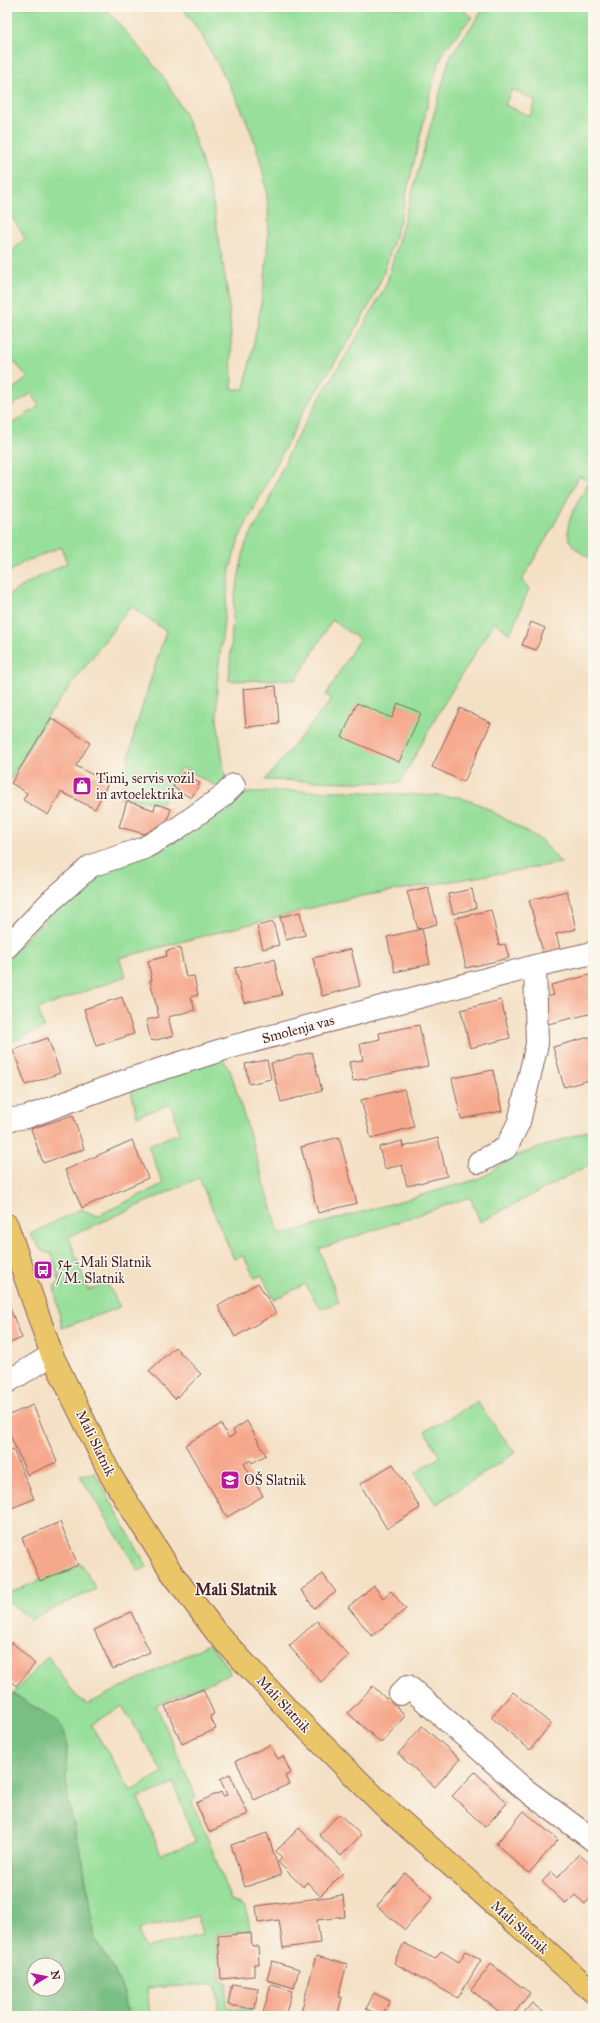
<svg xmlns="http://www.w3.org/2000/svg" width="600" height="2023" viewBox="0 0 600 2023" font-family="'IM FELL Great Primer',serif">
  <rect width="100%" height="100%" fill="#fbf7ec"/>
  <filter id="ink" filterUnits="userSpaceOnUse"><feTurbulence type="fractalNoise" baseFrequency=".025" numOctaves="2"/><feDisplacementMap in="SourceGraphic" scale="8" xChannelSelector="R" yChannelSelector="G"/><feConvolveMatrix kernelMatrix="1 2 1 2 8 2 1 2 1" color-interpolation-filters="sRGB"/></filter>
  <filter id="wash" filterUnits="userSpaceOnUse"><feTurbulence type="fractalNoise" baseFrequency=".012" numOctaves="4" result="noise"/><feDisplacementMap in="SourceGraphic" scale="16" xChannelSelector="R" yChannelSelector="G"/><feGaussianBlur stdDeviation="0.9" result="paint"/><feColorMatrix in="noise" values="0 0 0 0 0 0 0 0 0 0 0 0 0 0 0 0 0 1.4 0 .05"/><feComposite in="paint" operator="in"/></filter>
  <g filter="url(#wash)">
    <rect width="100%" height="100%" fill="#f4e0c4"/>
    <g fill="#97df9a" stroke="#707f62" fill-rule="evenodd">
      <path d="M7,7H105L163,76L185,114L195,140L211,191L228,295L231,334L232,389H244C255,339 266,290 268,239C268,228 269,216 268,205C263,151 243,107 216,61C206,42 195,24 182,7H459L472,17L445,49L435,73L402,213L384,272L371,302L352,336L304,410L239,538L230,569L217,681V720L226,782L221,789L181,767L162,803L120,798L135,730L166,631L131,606L47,717L11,779L7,781V596L31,581L67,563L61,547L22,563L7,574V427L39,406L32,393L7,409V393L28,378L7,353V256L25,238L7,210Z"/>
      <path d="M485,7H593V554L590,558C549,538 575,511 589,481L579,476L554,525L522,580L529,589L510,634L495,622L443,705L400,783L265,780L332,699L326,695L359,639L332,620L297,679L229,681L234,600L245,545L266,507L291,448L323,392L357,338L386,285L450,57ZM512,89L536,101L530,116L505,105Z"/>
      <polygon points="271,791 344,791 459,797 481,805 541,840 561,863 350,898 119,958 126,976 38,1009 44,1028 7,1044 7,959 41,923 96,874 237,794"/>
      <polygon points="221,1057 230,1070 280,1235 475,1180 486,1175 510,1158 593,1129 593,1163 480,1222 470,1197 319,1249 339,1302 321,1309 305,1284 274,1300 262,1275 255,1278 243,1256 234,1259 199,1178 69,1237 88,1290 107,1283 120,1307 62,1328 54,1286 60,1283 52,1254 42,1251 30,1234 81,1209 97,1216 163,1184 148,1145 180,1133 171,1104 137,1116 131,1091 135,1084"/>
      <polygon points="477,1402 515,1453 436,1504 415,1473 440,1457 425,1431"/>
      <polygon points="95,1473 147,1567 139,1571 80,1476"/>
      <polygon points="81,1563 96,1589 31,1619 7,1600 7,1594"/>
      <path d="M209,1644L228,1667L230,1674L156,1705L196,1797L192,1802L210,1844L231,1901L246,1906L250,1930L216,1934L220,1980L227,1982L226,2007L251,2011L250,2016H216L219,2015L217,1984L147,1988L150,2016H128L124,1993L114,1970L95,1940L83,1862L69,1806L66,1780L67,1747L13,1694L48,1656L77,1697L88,1704ZM122,1706L163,1772L131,1791L91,1725ZM174,1784L195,1842L161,1855L138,1798ZM198,1916L202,1935L144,1948L139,1929Z"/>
    </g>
    <path fill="#79be82" stroke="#626e56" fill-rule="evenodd" d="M7,1690L56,1720L65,1733L67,1747L66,1780L69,1806L83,1862L95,1940L114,1970L124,1993L128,2016H7ZM34,1965H58V1989H34Z"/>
    <g id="blocks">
      <g fill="#f6a88c">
        <polygon points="531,622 545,628 536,650 522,645"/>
        <polygon points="276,686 279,724 246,727 243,689"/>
        <polygon points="357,703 392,718 398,703 421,713 399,762 342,737"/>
        <polygon points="460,708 491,723 464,782 432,767"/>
        <polygon points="51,718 90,743 76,766 108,783 95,809 61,792 48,815 23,800 27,793 11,783"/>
        <polygon points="183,772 200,783 191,798 173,787"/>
        <polygon points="127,801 154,810 156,804 171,809 162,835 152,836 119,827"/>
        <polygon points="428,887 437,924 418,929 407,892"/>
        <polygon points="472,889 476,908 453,914 448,894"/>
        <polygon points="567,891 576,929 556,934 561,952 544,956 529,900"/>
        <polygon points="491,910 499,945 505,944 509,958 466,968 455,918"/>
        <polygon points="300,912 305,935 286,940 280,917"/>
        <polygon points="273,922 279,945 263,949 257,926"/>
        <polygon points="422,929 430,964 395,972 387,937"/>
        <polygon points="180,948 186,977 194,976 198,995 191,997 195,1010 168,1017 173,1036 151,1041 146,1020 159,1017 150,980 152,980 148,961 167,956 166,951"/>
        <polygon points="351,949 360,986 322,996 313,958"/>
        <polygon points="274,959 282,995 244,1003 235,968"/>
        <polygon points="593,974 593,1013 548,1024 541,998 554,995 551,985"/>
        <polygon points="122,997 134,1034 96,1046 84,1009"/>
        <polygon points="501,1000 510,1038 470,1048 461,1010"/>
        <polygon points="419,1025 428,1066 353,1081 349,1062 363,1060 360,1044 380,1039 379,1033"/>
        <polygon points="593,1036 593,1079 564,1087 553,1047"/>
        <polygon points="48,1038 60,1073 26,1085 13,1050"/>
        <polygon points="312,1052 322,1091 281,1102 271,1063"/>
        <polygon points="267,1060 271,1079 249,1084 245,1064"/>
        <polygon points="493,1070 502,1111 461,1119 452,1078"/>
        <polygon points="404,1089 414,1127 371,1138 361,1100"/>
        <polygon points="73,1115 84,1149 43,1163 31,1129"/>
        <polygon points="339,1137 357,1203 318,1213 301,1147"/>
        <polygon points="438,1138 447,1176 407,1186 402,1165 385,1169 379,1147 402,1141 403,1147"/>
        <polygon points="132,1140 148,1178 82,1208 65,1170"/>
        <polygon points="258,1283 276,1313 235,1337 218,1306"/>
        <polygon points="7,1301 22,1338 7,1344"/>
        <polygon points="175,1347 201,1374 175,1399 149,1371"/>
        <polygon points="33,1405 57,1462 27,1475 7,1427 7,1416"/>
        <polygon points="247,1421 266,1455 252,1463 250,1460 244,1464 263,1496 227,1517 185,1445 221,1424 229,1438 235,1434 233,1430"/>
        <polygon points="13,1449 34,1499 7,1510 7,1452"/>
        <polygon points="393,1464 420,1508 387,1529 360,1484"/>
        <polygon points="60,1522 78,1565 40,1581 22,1538"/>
        <polygon points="323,1574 336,1592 314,1608 301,1590"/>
        <polygon points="374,1586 383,1598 391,1591 406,1609 372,1636 348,1607"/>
        <polygon points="131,1612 150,1652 113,1669 94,1630"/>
        <polygon points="317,1621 349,1656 321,1682 289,1646"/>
        <polygon points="12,1642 35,1664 16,1686 7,1678 7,1647"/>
        <polygon points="373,1686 386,1699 390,1695 400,1703 396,1707 405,1716 381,1743 348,1713"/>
        <polygon points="203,1689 214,1714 210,1716 216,1729 182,1744 165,1706"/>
        <polygon points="513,1692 551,1724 530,1750 491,1717"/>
        <polygon points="422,1726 460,1759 435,1787 398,1754"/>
        <polygon points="270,1745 278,1759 283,1756 291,1773 285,1776 289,1784 254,1800 236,1761"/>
        <polygon points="475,1772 507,1803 485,1827 452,1796"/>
        <polygon points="230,1774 248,1814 209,1832 196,1803 221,1792 223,1796 227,1795 220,1779"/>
        <polygon points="524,1811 558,1840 529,1873 496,1844"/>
        <polygon points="339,1814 361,1835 341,1856 319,1835"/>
        <polygon points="299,1828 343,1873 320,1896 307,1882 303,1887 278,1862 282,1858 276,1851"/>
        <polygon points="267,1833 281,1875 245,1887 231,1845"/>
        <polygon points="579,1854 593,1867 593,1895 585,1904 575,1895 566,1904 542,1882 551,1872 557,1878"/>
        <polygon points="405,1873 433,1897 405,1930 377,1906"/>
        <polygon points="343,1895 345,1917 317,1920 320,1943 283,1948 279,1920 258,1923 256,1906"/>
        <polygon points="251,1933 252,1946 258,1946 259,1964 254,1964 254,1976 221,1979 218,1936"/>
        <polygon points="404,1943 435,1959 441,1951 459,1962 466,1951 481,1960 458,1998 394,1963"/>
        <polygon points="316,1956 347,1964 338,1997 342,1998 337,2016 300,2016"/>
        <polygon points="272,1961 299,1969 294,1988 267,1980"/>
        <polygon points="491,1964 530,1993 512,2016 505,2016 471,1990"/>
        <polygon points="232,1984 258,1988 255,2009 228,2005"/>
        <polygon points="271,1985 292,1991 285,2016 262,2016"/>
        <polygon points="374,1993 390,2001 382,2016 366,2009"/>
        <polygon points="532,2003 548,2016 521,2016"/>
      </g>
    </g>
  </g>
  <g filter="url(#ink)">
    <use href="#blocks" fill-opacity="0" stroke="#866361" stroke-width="1"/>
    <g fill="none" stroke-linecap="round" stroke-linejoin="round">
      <g stroke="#866361" stroke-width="24">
        <g id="minor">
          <polyline points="7,947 51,901 91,866 144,848 175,830 223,796 234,785"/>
          <polyline points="7,1120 27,1117 130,1079 231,1047 543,964 593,953"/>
          <polyline points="479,1162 506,1148 519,1122 537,1044 535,966"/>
          <polyline points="7,1382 52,1355"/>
          <polyline points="400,1694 408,1686 523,1788 593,1840"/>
        </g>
      </g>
      <g stroke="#866361" stroke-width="24">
        <polyline id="major" points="7,1225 52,1355 111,1476 172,1573 216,1632 290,1712 384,1806 593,1992"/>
      </g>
      <use href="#minor" stroke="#fff" stroke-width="22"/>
      <use href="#major" stroke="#ebc669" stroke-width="22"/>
    </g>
  </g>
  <defs>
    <g id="shop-square" transform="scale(1)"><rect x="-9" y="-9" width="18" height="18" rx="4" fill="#b5179e" stroke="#fbf7ec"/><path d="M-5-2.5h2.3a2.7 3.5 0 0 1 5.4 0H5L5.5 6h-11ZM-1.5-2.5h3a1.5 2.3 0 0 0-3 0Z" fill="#fff"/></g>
    <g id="bus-square" transform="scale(1)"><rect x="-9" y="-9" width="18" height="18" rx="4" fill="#b5179e" stroke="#fbf7ec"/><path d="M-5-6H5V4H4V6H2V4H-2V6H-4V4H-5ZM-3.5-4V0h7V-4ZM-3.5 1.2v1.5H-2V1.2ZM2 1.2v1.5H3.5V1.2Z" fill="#fff"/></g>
    <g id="school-square" transform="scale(1)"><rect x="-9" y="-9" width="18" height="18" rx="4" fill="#b5179e" stroke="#fbf7ec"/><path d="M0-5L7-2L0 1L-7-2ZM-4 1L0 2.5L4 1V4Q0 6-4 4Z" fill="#fff"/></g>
  </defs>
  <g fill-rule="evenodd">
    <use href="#shop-square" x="82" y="786"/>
    <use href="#bus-square" x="43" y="1270"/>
    <use href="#school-square" x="230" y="1480"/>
  </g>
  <g text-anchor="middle" stroke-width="3" stroke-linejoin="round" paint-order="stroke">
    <g font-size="14" fill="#4a1f2b" stroke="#fbf7ec" text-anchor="start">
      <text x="96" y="783">Timi, servis vozil<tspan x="96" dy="16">in avtoelektrika</tspan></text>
      <text x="57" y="1267">54 ~Mali Slatnik<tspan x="57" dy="16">/ M. Slatnik</tspan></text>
      <text x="244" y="1485">OŠ Slatnik</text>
    </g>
    <g font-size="14" fill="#4a1f2b" stroke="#fbf7ec">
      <text transform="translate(298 1029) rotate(-15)" y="5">Smolenja vas</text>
      <text transform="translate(96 1443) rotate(64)" y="5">Mali Slatnik</text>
      <text transform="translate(284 1704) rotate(47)" y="5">Mali Slatnik</text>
      <text transform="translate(520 1927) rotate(42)" y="5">Mali Slatnik</text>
    </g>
    <g font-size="16" font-weight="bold" fill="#4a1f2b" stroke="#fbf7ec">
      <text x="236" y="1595">Mali Slatnik</text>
    </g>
  </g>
  <rect width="600" height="2023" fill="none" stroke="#fbf7ec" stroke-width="24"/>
  <g transform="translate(46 1977) rotate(80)"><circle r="19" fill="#fbf7ec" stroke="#b4a19f"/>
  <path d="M0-3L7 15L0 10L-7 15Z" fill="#b5179e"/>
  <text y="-6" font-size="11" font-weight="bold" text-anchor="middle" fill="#4a1f2b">N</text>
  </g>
</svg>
